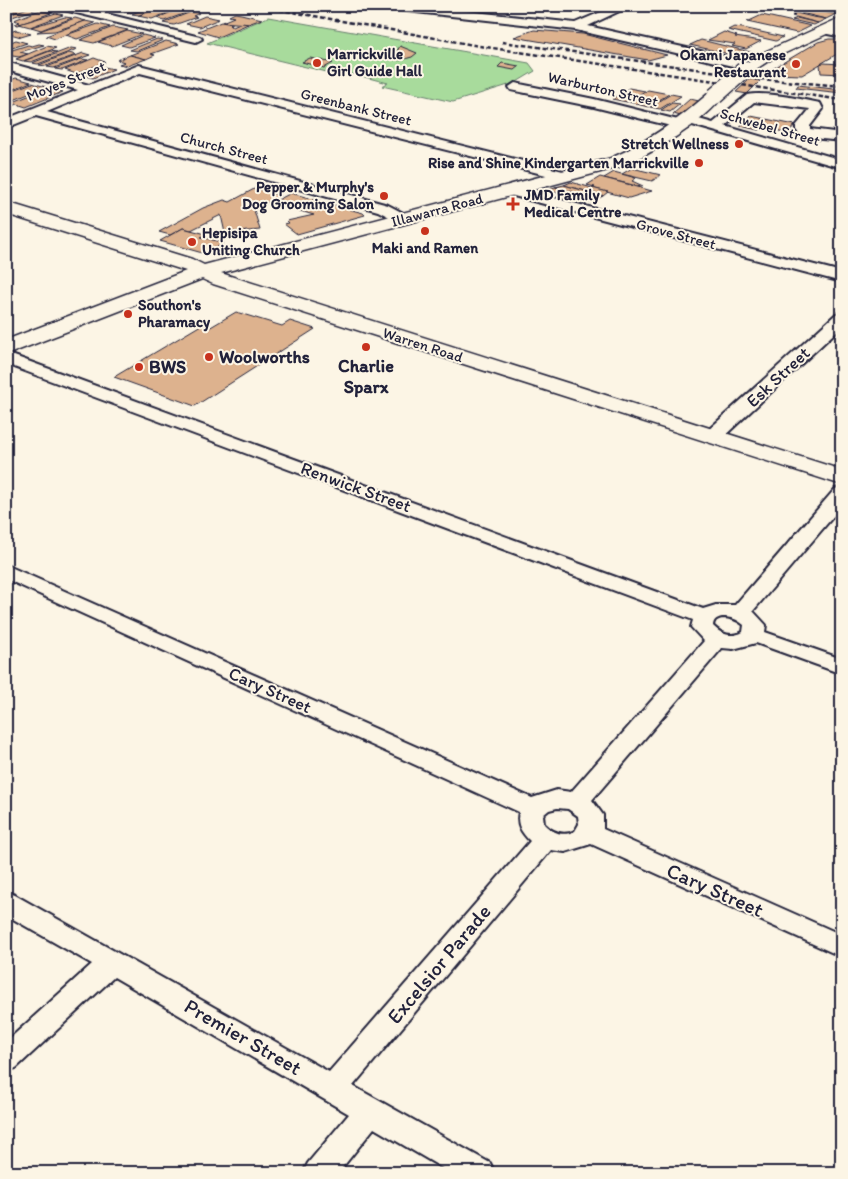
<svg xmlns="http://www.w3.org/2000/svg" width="848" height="1179" viewBox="0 0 848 1179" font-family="Itim,sans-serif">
  <rect width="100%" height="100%" fill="#fcf5e5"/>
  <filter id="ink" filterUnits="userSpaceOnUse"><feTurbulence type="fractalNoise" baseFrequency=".02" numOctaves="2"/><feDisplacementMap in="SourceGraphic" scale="10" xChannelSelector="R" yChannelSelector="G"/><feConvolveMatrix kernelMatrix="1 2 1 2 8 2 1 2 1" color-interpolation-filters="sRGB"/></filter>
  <g filter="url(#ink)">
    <polygon fill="#a8db9c" stroke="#657e6c" points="268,17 529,63 535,71 515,83 453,102 382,86 388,83 353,74 335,74 207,43"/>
    <g fill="#ddb28e" stroke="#22223b">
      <polygon points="21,6 30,7 6,16 6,11"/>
      <polygon points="139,6 149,6 130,13 124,12"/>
      <polygon points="151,6 162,6 139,15 132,14"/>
      <polygon points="163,6 174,7 171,8 177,9 152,19 138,16"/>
      <polygon points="30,7 37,9 6,19 6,16"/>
      <polygon points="184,7 194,10 164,21 157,18"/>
      <polygon points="805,7 833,8 836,14 799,8"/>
      <polygon points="40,10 51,13 18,25 14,24 20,22 14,20"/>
      <polygon points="807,10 822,12 836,14 826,19 801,13"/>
      <polygon points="191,12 199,13 193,16 197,17 174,25 163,23"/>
      <polygon points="56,13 63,15 30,27 19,24"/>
      <polygon points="235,13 241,14 262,19 248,24 222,22 234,17 229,16"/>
      <polygon points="796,13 813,17 826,19 818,23 792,16 795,15 792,14"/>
      <polygon points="762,15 811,26 797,33 747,22"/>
      <polygon points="205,16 219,19 200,27 186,24"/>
      <polygon points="65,17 72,18 41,30 31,27"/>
      <polygon points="75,18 86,21 55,31 37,32"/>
      <polygon points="797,18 805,20 818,23 814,25 792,20"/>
      <polygon points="85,21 95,23 55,39 46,36"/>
      <polygon points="221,22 233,24 230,26 233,27 242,23 248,24 218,37 198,31"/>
      <polygon points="98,24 110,27 77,39 66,35"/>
      <polygon points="113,27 128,30 94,43 80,40"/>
      <polygon points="734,27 743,28 783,37 776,41 728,30"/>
      <polygon points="16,30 31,34 21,37 7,33"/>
      <polygon points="534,30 583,34 667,55 648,60 514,37"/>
      <polygon points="127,31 142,34 112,46 98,42"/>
      <polygon points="724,32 737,36 735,37 761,41 746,49 732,46 735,44 708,40"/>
      <polygon points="143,35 155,38 129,47 121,45"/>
      <polygon points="157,39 163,40 137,51 130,50"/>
      <polygon points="829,39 842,39 842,51 802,75 769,74 769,71 818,42"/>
      <polygon points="16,40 27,43 6,50 6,44"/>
      <polygon points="701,40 754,53 747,57 742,57 690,45"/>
      <polygon points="166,41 179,44 151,54 155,55 146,59 130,55"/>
      <polygon points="39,44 44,45 20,52 28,54 19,57 6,55 6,52 28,45 32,46"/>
      <polygon points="47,46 56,48 23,61 16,59"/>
      <polygon points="400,46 417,53 412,57 401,60 386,59 397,51"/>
      <polygon points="71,48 77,49 38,64 32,63"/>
      <polygon points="50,51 57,52 31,62 24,61"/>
      <polygon points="69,53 76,55 46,66 39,65"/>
      <polygon points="83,53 90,55 54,68 47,67"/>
      <polygon points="130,55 146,59 127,66 119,64 125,62 117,60"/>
      <polygon points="94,58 105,62 76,74 65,70"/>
      <polygon points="310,58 333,63 324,68 302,62"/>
      <polygon points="81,59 88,60 62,70 55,69"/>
      <polygon points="502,63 519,66 514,70 498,67"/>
      <polygon points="823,63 842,64 842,74 821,73 820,64"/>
      <polygon points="104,67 114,69 93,78 82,75"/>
      <polygon points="16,78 31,82 6,92 6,82"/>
      <polygon points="750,79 760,81 747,94 736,92"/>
      <polygon points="32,83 46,87 6,103 6,93"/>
      <polygon points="798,85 842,90 842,93 796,88"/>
      <polygon points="48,88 63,92 26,107 17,104 12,106 6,105"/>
      <polygon points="629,88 645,91 627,102 612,99"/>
      <polygon points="648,90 669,94 648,107 629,102"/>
      <polygon points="671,94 681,96 660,109 650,107"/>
      <polygon points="690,99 699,101 681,116 673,114"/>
      <polygon points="672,103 680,104 670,112 661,110"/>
      <polygon points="751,116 795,125 788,133 745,123"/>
      <polygon points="745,123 764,128 758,130 740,126"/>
      <polygon points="632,168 661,175 652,181 622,174"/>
      <polygon points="614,172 636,178 632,181 643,186 641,187 604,178"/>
      <polygon points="600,177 627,184 652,191 629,198 592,188 595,187 587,185"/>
      <polygon points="571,182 592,188 608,192 603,196 564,185"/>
      <polygon points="564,185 603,196 597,199 555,187"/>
      <polygon points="555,187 597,199 592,202 546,190"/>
      <polygon points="256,188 280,196 254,210 260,230 225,233 221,215 191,230 183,228 170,235 159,232 203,208 224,200 230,202"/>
      <polygon points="291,193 363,213 365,215 297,234 284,224 289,223 287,221 314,215 272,203"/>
      <polygon points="183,228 206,234 201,237 224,243 206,254 160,241"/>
      <polygon points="236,312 282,326 290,321 315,329 195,406 114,377 201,325 209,328"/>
    </g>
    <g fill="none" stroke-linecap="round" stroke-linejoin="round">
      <g stroke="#22223b" stroke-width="4">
        <g id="street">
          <polygon points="55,6 75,6 200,37 202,39 196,42 56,8"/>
          <polygon points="384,6 421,6 575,23 615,6 630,6 588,26 750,62 756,66 750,70 576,30 389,9"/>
          <polygon points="822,27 842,30 842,37 818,32 816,30"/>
          <polygon points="6,62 89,85 139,65 571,173 573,176 566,180 140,73 47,112 388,205 409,216 411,219 409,222 399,222 378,211 36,116 6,128 6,119 78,90 6,70"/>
          <path d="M515,83L594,99L682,121L683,117L688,116L713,123L747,95C765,91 801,99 820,103L823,109L810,126V129L842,133V141L802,137L796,130V126L810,109L754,102L725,126L842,160V168L689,124L688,128L683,129L594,107L511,90L509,87Z"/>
          <polygon points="511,187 842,272 842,282 506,194 504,191 506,188"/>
          <polygon points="842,312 842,326 720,440 713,442 706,440 704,436 706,432 836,314"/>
          <path d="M6,353L703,609L716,605H735L835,489L842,487V506L753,611L766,625L765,632L842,659V674L756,643L733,649L722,648L592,800L603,815V829L842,935V957L591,844L565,852L551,850L353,1086L490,1163L495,1173H451L374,1128L338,1173H303L308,1163L349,1114L114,977L16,1068L6,1072V1042L92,964L6,915V892L15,895L329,1072L530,841C521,832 516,824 519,812L6,579V565L532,798L557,790L571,792L704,641L691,627L693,620L6,364ZM722,617C731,617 737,619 744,625L743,632C732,638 722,635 713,626C713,621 716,618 722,617ZM557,808L568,809L578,816L579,824L575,831C563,837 553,833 544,824L543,815L549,810Z"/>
        </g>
      </g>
      <g stroke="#22223b" stroke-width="3">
        <g id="secondary">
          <polygon points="842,17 842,27 770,60 750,73 738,73 736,70 760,54"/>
          <path d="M715,91L721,93L723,96C705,122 652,153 623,166L221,273L842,470V485L213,284L202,279L6,355V340L186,271L6,214V202L192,259L204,265L611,158C648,142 679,119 709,93Z"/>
        </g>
      </g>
      <use href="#street" fill="#fcf5e5" fill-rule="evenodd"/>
      <use href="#secondary" fill="#fcf5e5" fill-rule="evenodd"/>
      <g stroke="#22223b" stroke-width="2.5" stroke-dasharray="4.5 2.5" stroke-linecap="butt">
        <polyline points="259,6 479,46 842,100"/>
        <polyline points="502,42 732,74"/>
        <polyline points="725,76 842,86"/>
      </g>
      <g stroke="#22223b" stroke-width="19" stroke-linecap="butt">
        <polyline id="secondary-bridge" points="715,96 744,70"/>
      </g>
      <use href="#secondary-bridge" stroke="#fcf5e5" stroke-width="16"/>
    </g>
  </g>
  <g fill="#c8321e" stroke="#fcf5e5" stroke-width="2">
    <circle cx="317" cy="63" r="5"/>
    <circle cx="796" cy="64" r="5"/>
    <circle cx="739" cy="144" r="5"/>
    <circle cx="699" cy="163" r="5"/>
    <circle cx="384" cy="196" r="5"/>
    <path d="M510.5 196.5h5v5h5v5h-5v5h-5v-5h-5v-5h5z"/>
    <circle cx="425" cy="231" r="5"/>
    <circle cx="192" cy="242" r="5"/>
    <circle cx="128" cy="314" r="5"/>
    <circle cx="366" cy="347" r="5"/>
    <circle cx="209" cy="357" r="5"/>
    <circle cx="139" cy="367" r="5"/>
  </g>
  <g text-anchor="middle" stroke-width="4" stroke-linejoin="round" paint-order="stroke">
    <g font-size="15" font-weight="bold" fill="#22223b" stroke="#fcf5e5" text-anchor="start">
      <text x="327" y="59">Marrickville<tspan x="327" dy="17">Girl Guide Hall</tspan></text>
      <text x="786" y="60" text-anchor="end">Okami Japanese<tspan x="786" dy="17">Restaurant</tspan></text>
      <text x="729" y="149" text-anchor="end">Stretch Wellness</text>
      <text x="689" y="168" text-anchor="end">Rise and Shine Kindergarten Marrickville</text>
      <text x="374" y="192" text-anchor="end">Pepper &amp; Murphy's<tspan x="374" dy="17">Dog Grooming Salon</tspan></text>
      <text x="524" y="200">JMD Family<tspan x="524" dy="17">Medical Centre</tspan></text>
      <text x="202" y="238">Hepisipa<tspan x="202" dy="17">Uniting Church</tspan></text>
      <text x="425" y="253" text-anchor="middle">Maki and Ramen</text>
      <text x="138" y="310">Southon's<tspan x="138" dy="17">Pharamacy</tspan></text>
    </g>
    <g font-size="15" fill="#22223b" stroke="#fcf5e5">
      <text transform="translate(66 81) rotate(-22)" y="5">Moyes Street</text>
      <text transform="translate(603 89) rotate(13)" y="5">Warburton Street</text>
      <text transform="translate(356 107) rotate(14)" y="5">Greenbank Street</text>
      <text transform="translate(770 127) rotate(16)" y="5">Schwebel Street</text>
      <text transform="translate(224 148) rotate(15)" y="5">Church Street</text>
      <text transform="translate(437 210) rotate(-15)" y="5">Illawarra Road</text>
      <text transform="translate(676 234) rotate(15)" y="5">Grove Street</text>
      <text transform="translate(423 345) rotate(18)" y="5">Warren Road</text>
    </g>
    <g font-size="18" font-weight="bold" fill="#22223b" stroke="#fcf5e5" text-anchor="start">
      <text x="219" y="363">Woolworths</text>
      <text x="366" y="372" text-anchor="middle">Charlie<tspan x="366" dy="21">Sparx</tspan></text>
      <text x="149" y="373">BWS</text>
    </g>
    <g font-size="18" fill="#22223b" stroke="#fcf5e5">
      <text transform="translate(778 377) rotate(-43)" y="6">Esk Street</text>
      <text transform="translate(356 487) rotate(20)" y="6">Renwick Street</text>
      <text transform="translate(270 690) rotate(24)" y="6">Cary Street</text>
    </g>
    <g font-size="21" fill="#22223b" stroke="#fcf5e5">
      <text transform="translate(715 890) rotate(24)" y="7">Cary Street</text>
      <text transform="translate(439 964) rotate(-50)" y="7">Excelsior Parade</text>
      <text transform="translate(243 1037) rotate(30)" y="7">Premier Street</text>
    </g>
  </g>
  <rect width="848" height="1179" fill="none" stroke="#fcf5e5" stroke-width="25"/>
  <rect x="12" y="12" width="823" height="1154" fill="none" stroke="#22223b" stroke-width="2" filter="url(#ink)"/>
</svg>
